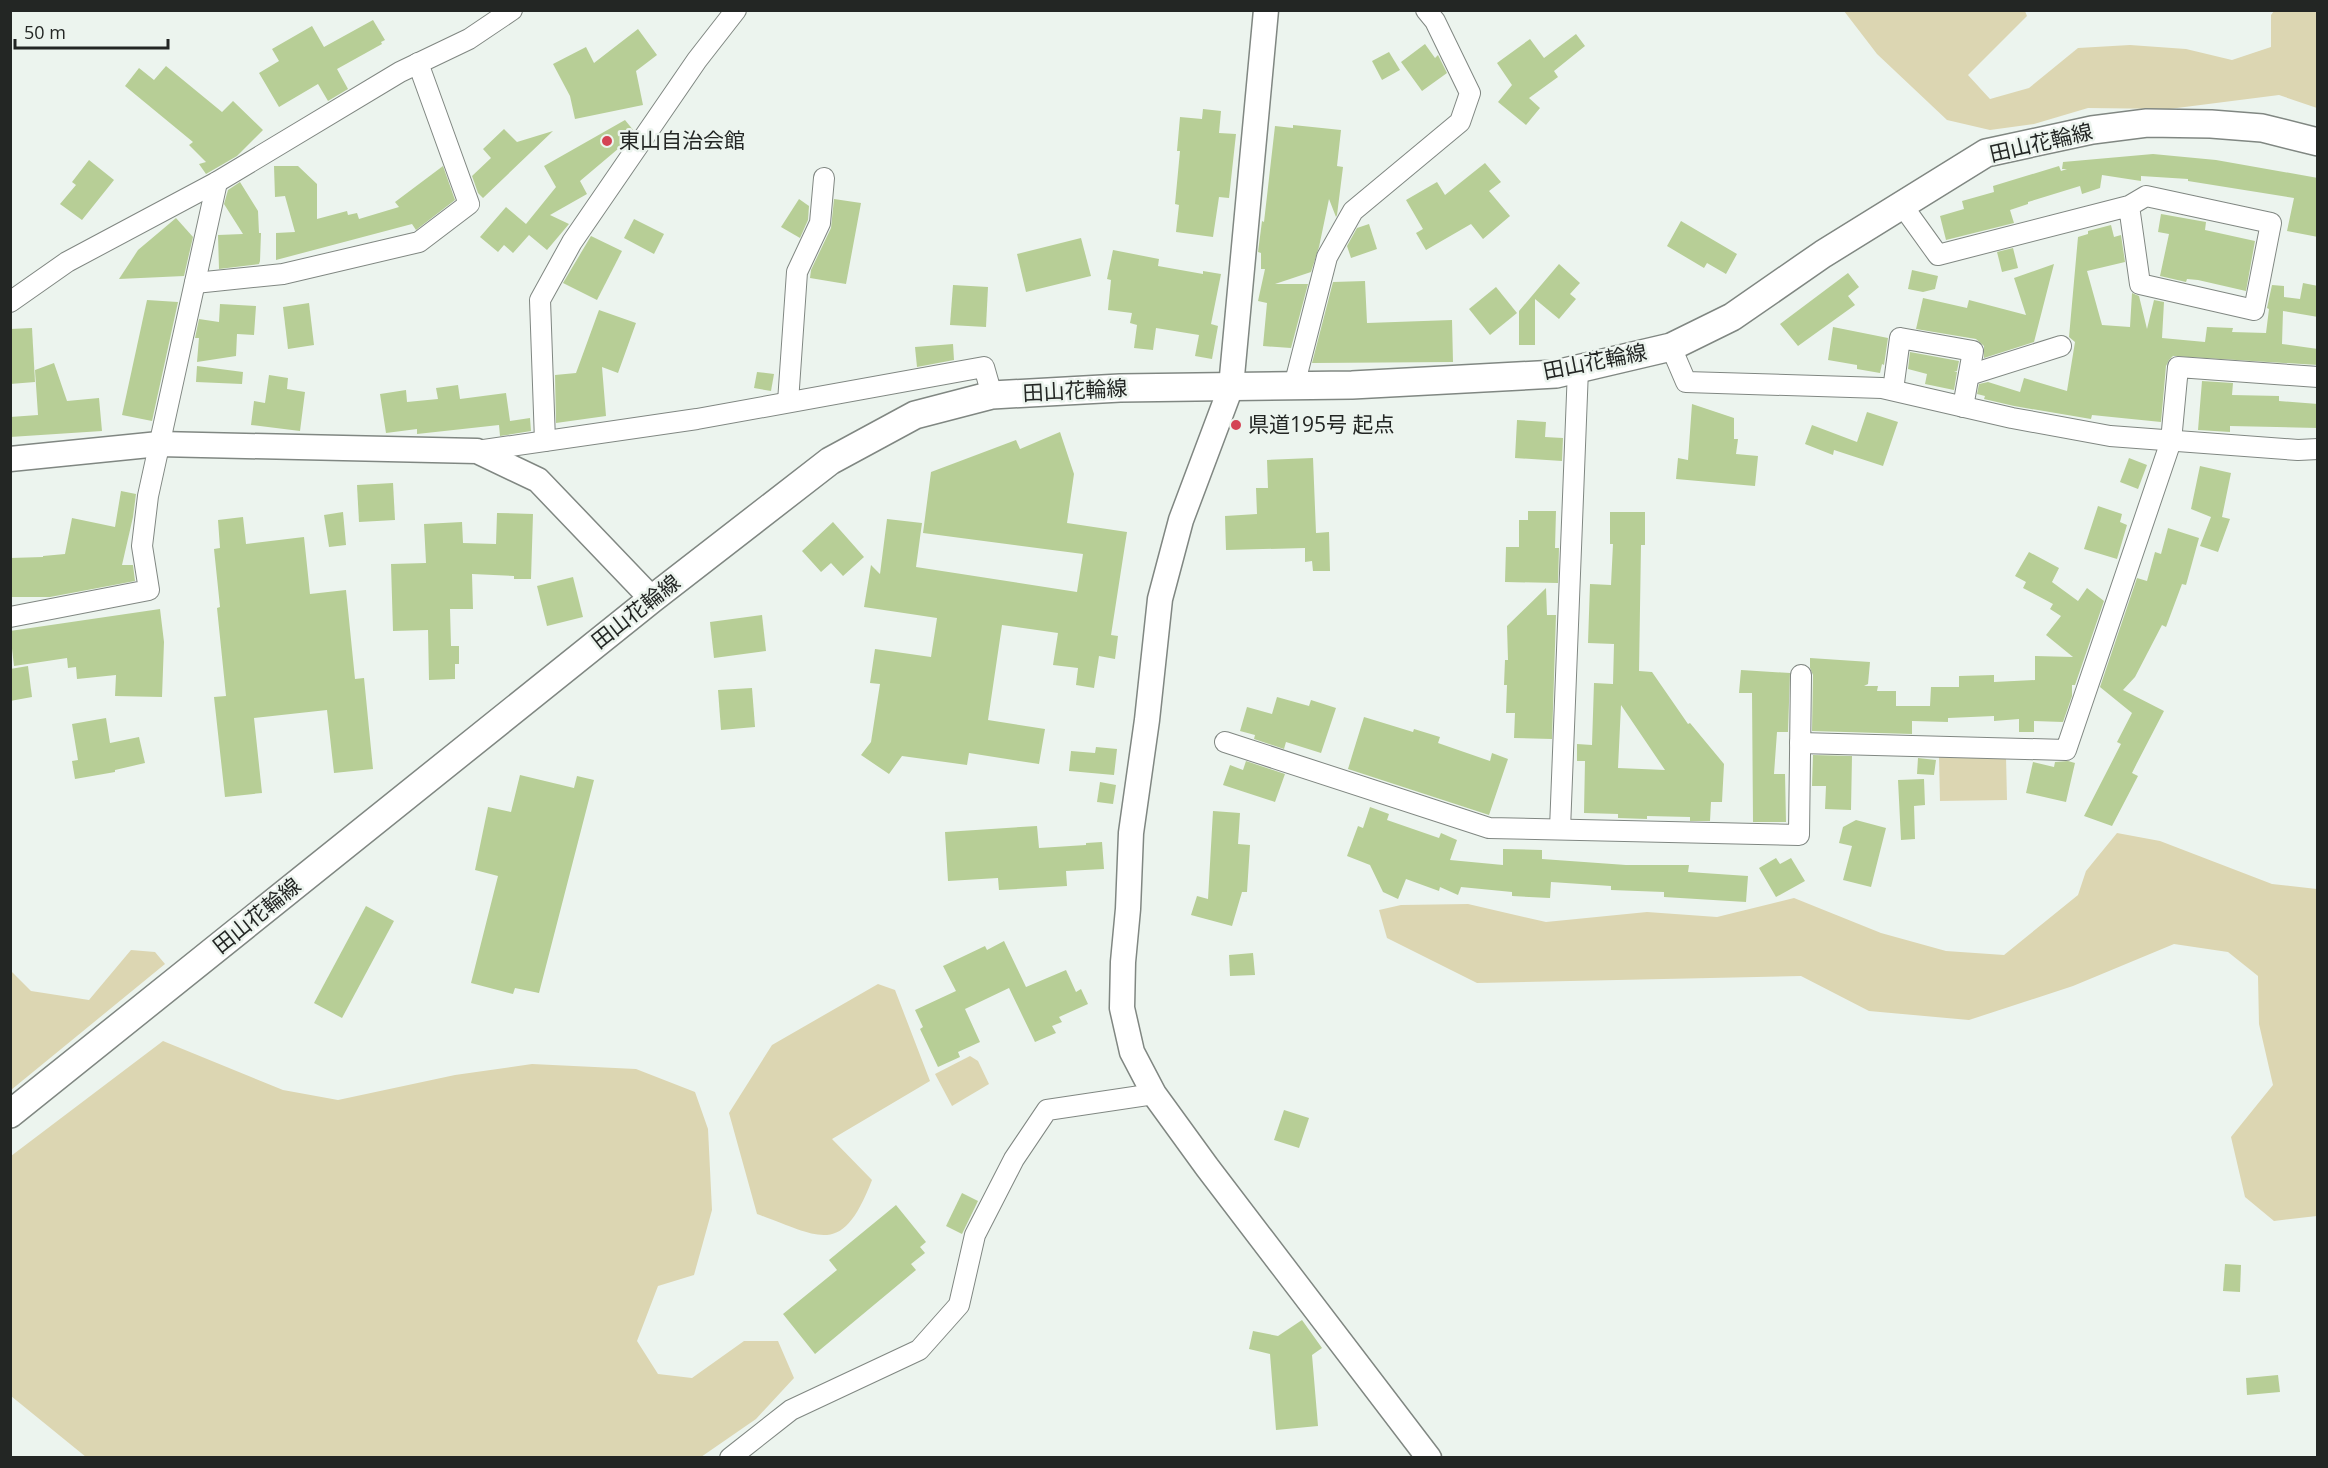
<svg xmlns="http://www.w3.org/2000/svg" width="2328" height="1468" viewBox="0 0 2328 1468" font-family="'Open Sans','Noto Sans JP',sans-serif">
  <rect width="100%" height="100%" fill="#ecf4ee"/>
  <g fill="#dcd6b2">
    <polygon points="1844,11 2025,11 2027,16 1968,75 1990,99 2029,88 2078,48 2130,45 2186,49 2232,60 2271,47 2271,15 2274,11 2317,11 2317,108 2279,95 2169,109 2088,108 2034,124 1990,130 1947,120 1877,54"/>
    <polygon points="2006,756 2007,800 1940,801 1939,757"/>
    <polygon points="2117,833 2160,841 2272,884 2317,889 2317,1216 2274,1221 2245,1197 2231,1137 2273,1085 2259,1024 2258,976 2228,952 2174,944 2073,986 1969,1020 1869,1011 1801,976 1477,983 1387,938 1379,910 1401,905 1468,904 1546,922 1647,912 1717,917 1794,898 1881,933 1946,951 2004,955 2078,895 2086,871"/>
    <polygon points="131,950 155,952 165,964 11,1090 11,971 31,991 89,1000"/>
    <path d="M878,984L895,990L930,1081L832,1139L872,1180C842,1257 822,1238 757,1214L729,1113L772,1045Z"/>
    <polygon points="163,1041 283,1090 338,1100 455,1075 532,1064 636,1069 695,1092 708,1129 712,1210 694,1275 658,1286 637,1341 658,1374 692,1378 744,1341 778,1341 794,1378 756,1419 701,1457 86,1457 11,1396 11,1156"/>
    <polygon points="970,1056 978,1061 989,1084 952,1106 935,1074"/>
  </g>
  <g fill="#b7ce96" fill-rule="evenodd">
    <polygon points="373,20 385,40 381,42 382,44 337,69 348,89 328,101 318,84 279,107 259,73 279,61 272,49 312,26 324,47"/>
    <polygon points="638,29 657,55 636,71 643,105 575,119 570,96 553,64 586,47 594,63"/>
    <polygon points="1576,34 1585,46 1554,71 1558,77 1529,98 1540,108 1526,125 1498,102 1512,85 1497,63 1530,39 1544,58"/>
    <polygon points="1425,44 1435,58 1438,55 1447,73 1422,91 1401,62"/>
    <polygon points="1389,52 1400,70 1382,80 1372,61"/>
    <polygon points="166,66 222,112 233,101 263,130 237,156 206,174 199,164 206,162 189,145 193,142 125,86 139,68 154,80"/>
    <polygon points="1203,109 1221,111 1219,133 1236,134 1229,198 1219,197 1213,237 1176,232 1179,205 1175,204 1180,151 1177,151 1180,117 1202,119"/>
    <polygon points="625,120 634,131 625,143 580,181 587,194 550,215 569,224 547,250 529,235 513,253 504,245 498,252 480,237 506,207 526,224 556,187 544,166"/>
    <polygon points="1293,125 1341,130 1337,166 1343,167 1337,215 1336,217 1329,199 1319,247 1311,272 1275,284 1308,284 1291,348 1263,346 1267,303 1258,301 1265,269 1261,269 1261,253 1258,252 1262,221 1264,222 1275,126 1293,128"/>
    <polygon points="504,129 517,142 553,131 483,198 478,193 472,176 491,158 483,149"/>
    <polygon points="2153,154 2216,160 2318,178 2318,237 2287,231 2294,198 2188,181 2188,179 2141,176 2141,181 2102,175 2100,188 2082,194 2080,186 2028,202 2028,204 2010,210 2014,223 1946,240 1940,216 1964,209 1962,201 1994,192 1993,186 2059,166 2061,171 2067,169 2062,169 2063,162"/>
    <polygon points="89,160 114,180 82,220 60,204 76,185 72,182"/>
    <polygon points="1485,163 1501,182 1489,191 1510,216 1483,239 1471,224 1426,250 1416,233 1423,229 1406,200 1437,182 1445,195"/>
    <polygon points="274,166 298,166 317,184 317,219 347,211 348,215 357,213 359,219 399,207 395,202 443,166 455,200 416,230 412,224 276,260 276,233 295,232 285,196 275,197"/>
    <polygon points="240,182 258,211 259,233 261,233 260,261 259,264 219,269 218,235 243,234 224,204 228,190"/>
    <polygon points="799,199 809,206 808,220 800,238 781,227"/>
    <polygon points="834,199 861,203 846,284 810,278 811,270 831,228"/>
    <polygon points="2161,214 2206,222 2205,230 2255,241 2246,291 2198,280 2187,279 2186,282 2160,276 2169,234 2158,232"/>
    <polygon points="176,218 193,237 184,276 119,279 138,250"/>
    <polygon points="634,219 664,234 654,254 624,238"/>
    <polygon points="1681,221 1737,254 1726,274 1707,263 1704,268 1667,246"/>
    <polygon points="1369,224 1377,249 1351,258 1347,246 1357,228"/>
    <polygon points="2111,225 2114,237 2121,235 2125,262 2087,271 2102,325 2130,327 2132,293 2139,296 2147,329 2154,300 2164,302 2162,338 2205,342 2207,327 2233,328 2232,332 2266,333 2269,309 2267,308 2272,285 2284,286 2284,297 2300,299 2303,283 2318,286 2318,317 2283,311 2282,344 2318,349 2318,365 2173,356 2169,360 2166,366 2161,422 2092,415 2091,419 2014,406 1984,399 1985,396 1977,394 1979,384 1988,382 2020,392 2024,378 2067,391 2075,342 2069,337 2078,237 2088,234 2088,231"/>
    <polygon points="591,236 622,251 597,300 563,283"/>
    <polygon points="1081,238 1091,276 1026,292 1017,254"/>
    <polygon points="2013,248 2018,268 2002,272 1997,252"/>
    <polygon points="1113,250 1159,259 1158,266 1203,274 1203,271 1221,274 1211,324 1218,326 1212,359 1195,356 1199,335 1156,328 1153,350 1134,348 1137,325 1130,323 1132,313 1108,310 1111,280 1107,279"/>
    <polygon points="1559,264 1580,283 1570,294 1576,299 1559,319 1535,299 1535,345 1519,345 1519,311"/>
    <polygon points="2054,264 2034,342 1984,358 1984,346 1976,339 1916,329 1923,298 1967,308 1969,300 2026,315 2014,278"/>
    <polygon points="1912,270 1938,276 1935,289 1923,292 1908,289"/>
    <polygon points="1848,273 1859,287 1848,296 1855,305 1798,346 1780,324"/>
    <polygon points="1365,281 1367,323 1452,320 1453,362 1312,363 1333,282"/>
    <polygon points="953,285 988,287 986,327 950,325"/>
    <polygon points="1496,287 1517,313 1490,335 1469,309"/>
    <polygon points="147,300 178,302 152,421 122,415"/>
    <polygon points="309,303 314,345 288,349 283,307"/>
    <polygon points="220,304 256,306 254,335 237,334 236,356 197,362 199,338 195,338 199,319 219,322"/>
    <polygon points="599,310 636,323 618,373 602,367 606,416 556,423 555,375 576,373"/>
    <polygon points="1833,327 1888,338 1884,365 1882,364 1880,373 1857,369 1857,365 1828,360"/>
    <polygon points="32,328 35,382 10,384 10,329"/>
    <polygon points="953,344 954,360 917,367 915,347"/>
    <polygon points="1910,352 1959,361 1957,371 1954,372 1957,372 1954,390 1925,384 1927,374 1908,369"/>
    <polygon points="54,363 67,401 99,398 102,431 10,437 10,417 38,415 35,370"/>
    <polygon points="197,366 243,372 242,384 196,382"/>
    <polygon points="757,372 774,374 771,391 754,388"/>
    <polygon points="269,375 288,378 287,389 305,392 300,431 251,425 254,401 265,403"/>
    <polygon points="2202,381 2233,383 2232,395 2279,396 2279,401 2318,404 2318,428 2230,426 2230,432 2198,430"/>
    <polygon points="458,385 460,399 506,393 510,421 530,418 531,431 500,436 499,425 417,434 417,429 386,433 380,394 406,390 407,402 438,399 436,388"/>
    <polygon points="1692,404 1734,418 1734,439 1738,439 1736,454 1758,456 1755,486 1676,479 1678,458 1688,460"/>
    <polygon points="1867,412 1898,422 1883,466 1834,450 1833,455 1805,444 1812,425 1857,442"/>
    <polygon points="1517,420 1546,422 1545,437 1563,438 1562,461 1515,458"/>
    <polygon points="1060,432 1074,474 1067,523 1127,532 1111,635 1118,636 1115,659 1099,656 1094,688 1076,685 1078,668 1053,665 1058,633 1002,625 988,720 1045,729 1039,764 969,753 967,765 902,756 889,774 861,755 871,742 880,684 870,683 875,649 931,657 937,618 864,607 871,565 880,574 887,519 922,523 916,567 1077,592 1083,554 923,533 931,472 1016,440 1020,449"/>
    <polygon points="1313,458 1316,533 1329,532 1330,571 1313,571 1312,561 1305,562 1305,548 1226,550 1225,516 1257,514 1256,488 1268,488 1267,460"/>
    <polygon points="2129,458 2147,465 2138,489 2120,482"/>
    <polygon points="2200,466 2231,473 2222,517 2230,519 2218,552 2200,546 2211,517 2191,509"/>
    <polygon points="393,483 395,520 359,522 357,485"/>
    <polygon points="121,491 136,494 133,517 122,565 133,565 135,581 50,597 10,597 10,558 43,557 43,556 65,554 72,518 115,527"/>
    <polygon points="2098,506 2122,514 2120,522 2127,525 2117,559 2084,549"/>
    <polygon points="1528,511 1556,511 1555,548 1559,548 1558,583 1505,582 1506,547 1519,547 1519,520 1528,520"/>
    <polygon points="343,512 346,545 329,547 324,515"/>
    <path d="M1610,512H1645V545H1641L1639,671L1652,672L1688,724L1690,723L1724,764L1722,802H1711L1710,821H1690V817L1647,816V819L1618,818V814L1584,813L1585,761H1577V744L1592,745L1594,683L1613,684L1614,644L1588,643L1590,584L1611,585L1613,544H1610ZM1621,705L1665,770L1618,768Z"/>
    <polygon points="497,513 533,514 531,579 514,579 514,576 472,574 473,609 450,609 451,646 459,646 459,664 455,664 455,679 429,680 428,630 393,631 391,564 426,563 424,524 462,522 463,543 496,544"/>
    <polygon points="243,517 246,544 304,537 310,594 346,590 355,679 364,678 373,769 334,773 327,710 254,718 262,793 225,797 214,697 226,696 217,608 220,607 214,549 220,548 218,520"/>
    <polygon points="833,522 864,557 843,576 831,563 821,572 802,551"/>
    <polygon points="2168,528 2199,538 2186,585 2182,584 2166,627 2162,625 2135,677 2123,690 2164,711 2137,763 2132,773 2138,776 2112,826 2084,816 2121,744 2117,742 2132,713 2100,687 2137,578 2147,581 2155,552 2161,554"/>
    <polygon points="2029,552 2059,568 2052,582 2078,601 2087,588 2104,601 2075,685 2072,685 2072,696 2063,722 2034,721 2034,732 2019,732 2019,719 1994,721 1994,716 1948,718 1948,722 1912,721 1912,734 1812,731 1813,675 1810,668 1810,658 1870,662 1868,684 1864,686 1878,686 1877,691 1896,691 1896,706 1930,706 1931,687 1959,687 1959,676 1994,675 1994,682 2035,680 2035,656 2073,657 2046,635 2061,616 2050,609 2053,604 2023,588 2026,582 2015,576"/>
    <polygon points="573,577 583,617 547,626 537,586"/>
    <polygon points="1546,588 1547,615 1556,615 1552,739 1514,738 1515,713 1506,713 1507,685 1504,685 1505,660 1508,660 1507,626"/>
    <polygon points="160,609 164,642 162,697 115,696 116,675 77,679 76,667 68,668 67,658 14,666 10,631"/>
    <polygon points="762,615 766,651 714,658 710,622"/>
    <polygon points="28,666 32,697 10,701 10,669"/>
    <polygon points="1741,670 1790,673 1788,732 1777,732 1774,774 1785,774 1786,822 1753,822 1752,693 1739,693"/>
    <polygon points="752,688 755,727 721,730 718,690"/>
    <polygon points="1277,697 1309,706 1311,700 1336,708 1321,753 1286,742 1284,749 1254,739 1255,735 1240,731 1247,707 1272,714"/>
    <polygon points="1364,717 1413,732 1414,729 1440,737 1438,743 1490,761 1492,753 1508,759 1489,815 1348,769"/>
    <polygon points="106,718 110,743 139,737 145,763 115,770 115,772 75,779 72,761 78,760 72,724"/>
    <polygon points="1096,747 1117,749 1114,775 1069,771 1071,751 1095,753"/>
    <polygon points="1813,755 1852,756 1851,810 1825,809 1826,786 1812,786"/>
    <polygon points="1918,758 1936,760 1934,775 1917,774"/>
    <polygon points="1246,761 1285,774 1275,802 1223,785 1230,765 1243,770"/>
    <polygon points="2068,761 2075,763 2066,802 2026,793 2033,762 2054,767 2055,762"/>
    <polygon points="520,775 574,788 577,776 594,780 539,993 515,988 513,994 471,983 498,876 475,870 488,807 511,812"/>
    <polygon points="1924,779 1925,805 1914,806 1915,839 1901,840 1898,780"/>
    <polygon points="1100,782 1116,785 1113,804 1097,802"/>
    <polygon points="1370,807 1389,814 1387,820 1439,838 1441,833 1457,840 1450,860 1503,865 1503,849 1542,850 1542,859 1626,865 1689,865 1688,872 1748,876 1746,902 1664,897 1664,892 1611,890 1611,886 1551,882 1550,898 1512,896 1512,892 1461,887 1458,895 1440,887 1439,891 1406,879 1398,899 1383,892 1370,865 1347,856 1358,826 1363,828"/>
    <polygon points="1213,811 1240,813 1238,844 1250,845 1247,892 1242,892 1232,926 1191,915 1197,896 1208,899"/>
    <polygon points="1856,820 1886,828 1871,887 1843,880 1852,846 1839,843 1843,827"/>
    <polygon points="1037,826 1039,848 1086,845 1086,843 1102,842 1104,869 1066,871 1067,886 999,890 998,878 948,881 945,832"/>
    <polygon points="1776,858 1780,864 1791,858 1805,881 1776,897 1759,868"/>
    <polygon points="366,906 394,921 342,1018 314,1003"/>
    <polygon points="1004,941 1026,987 1066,970 1076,992 1081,989 1088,1004 1059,1017 1062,1022 1052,1026 1056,1033 1035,1042 1009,988 965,1009 980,1042 958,1052 960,1057 938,1067 920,1029 923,1027 915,1010 956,991 943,966 985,946 987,950"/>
    <polygon points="1253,953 1255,975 1230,976 1229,955"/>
    <polygon points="1284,1110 1309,1118 1299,1148 1274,1140"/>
    <polygon points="962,1193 978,1201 962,1234 946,1226"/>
    <polygon points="896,1205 926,1242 920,1247 925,1253 911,1264 916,1270 815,1354 783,1314 837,1270 829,1260"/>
    <polygon points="2225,1264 2241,1265 2240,1292 2223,1291"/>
    <polygon points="1302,1320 1322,1348 1312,1355 1318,1426 1276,1430 1270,1354 1249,1349 1253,1331 1278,1336"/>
    <polygon points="2278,1375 2280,1392 2247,1395 2246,1378"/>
  </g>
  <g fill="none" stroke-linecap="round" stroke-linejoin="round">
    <g stroke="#808782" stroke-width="22">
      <g id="minor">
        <polyline points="1902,205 1938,255 2129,206 2140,284 2254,310 2271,223 2146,196 2129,206"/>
        <polyline points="195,283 283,274 419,242 469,204 418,63"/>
        <polyline points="10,302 67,262 217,182 400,72 469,39 512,10"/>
        <polyline points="1671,347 1686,382 1882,388 2012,418 2110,436 2298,450 2318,449"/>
        <polyline points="1969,375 2061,346"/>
        <polyline points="1294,386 1327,257 1353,211 1460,122 1470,93 1435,21 1426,10"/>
        <polyline points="1893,390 1900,338 1973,351 1963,407"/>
        <polyline points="788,402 797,272 820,223 824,178"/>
        <polyline points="545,441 540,300 572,242 697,60 736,10"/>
        <polyline points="477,451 697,419 984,367 992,395"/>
        <polyline points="10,617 149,590 142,546 148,496 217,182"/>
        <polyline points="1225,742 1489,828 1799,835 1801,675"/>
        <polyline points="1800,743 2066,750 2171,441 2178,367 2318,377"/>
        <polyline points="1560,829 1578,369"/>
        <polyline points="730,1458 791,1410 919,1350 959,1305 975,1235 1014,1159 1047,1110 1154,1094"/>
      </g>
    </g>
    <g stroke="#808782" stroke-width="27">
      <g id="tertiary">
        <polyline points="1266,10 1231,387 1181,520 1160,599 1147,720 1131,833 1128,909 1123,962 1122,1008 1132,1052 1154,1094 1207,1167 1429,1458"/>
        <polyline points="10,459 159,444 477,451 538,480 652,599"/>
      </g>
    </g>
    <g stroke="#808782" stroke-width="30">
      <polyline id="secondary" points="10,1114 652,599 830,461 915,415 992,395 1120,388 1352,385 1556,374 1671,347 1732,317 1823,254 1986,153 2092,130 2147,123 2211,124 2262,128 2318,142"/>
    </g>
    <use href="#minor" stroke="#fff" stroke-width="20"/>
    <use href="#tertiary" stroke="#fff" stroke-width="24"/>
    <use href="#secondary" stroke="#fff" stroke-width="27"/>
  </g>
  <g fill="#d44354" stroke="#ecf4ee" stroke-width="2">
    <circle cx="607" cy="141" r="6"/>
    <circle cx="1236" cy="425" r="6"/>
  </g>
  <g text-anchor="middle" stroke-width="5" stroke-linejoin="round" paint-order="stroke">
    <g font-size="21" fill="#232624" stroke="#ecf4ee" text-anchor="start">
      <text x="619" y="148">東山自治会館</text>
      <text x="1248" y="432">県道195号 起点</text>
    </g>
    <g font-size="21" fill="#232624" stroke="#ecf4ee">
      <text transform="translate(2041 143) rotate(-13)" y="7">田山花輪線</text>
      <text transform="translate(1595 362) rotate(-11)" y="7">田山花輪線</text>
      <text transform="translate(1075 391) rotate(-3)" y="7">田山花輪線</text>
      <text transform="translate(636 612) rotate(-38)" y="7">田山花輪線</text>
      <text transform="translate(257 916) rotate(-39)" y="7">田山花輪線</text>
    </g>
  </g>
  <rect width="2328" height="1468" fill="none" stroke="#232624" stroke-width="24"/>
  <path d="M15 39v9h153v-9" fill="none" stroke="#232624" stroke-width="3"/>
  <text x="24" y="39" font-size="18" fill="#232624" stroke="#ecf4ee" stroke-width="4.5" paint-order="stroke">50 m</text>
</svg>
